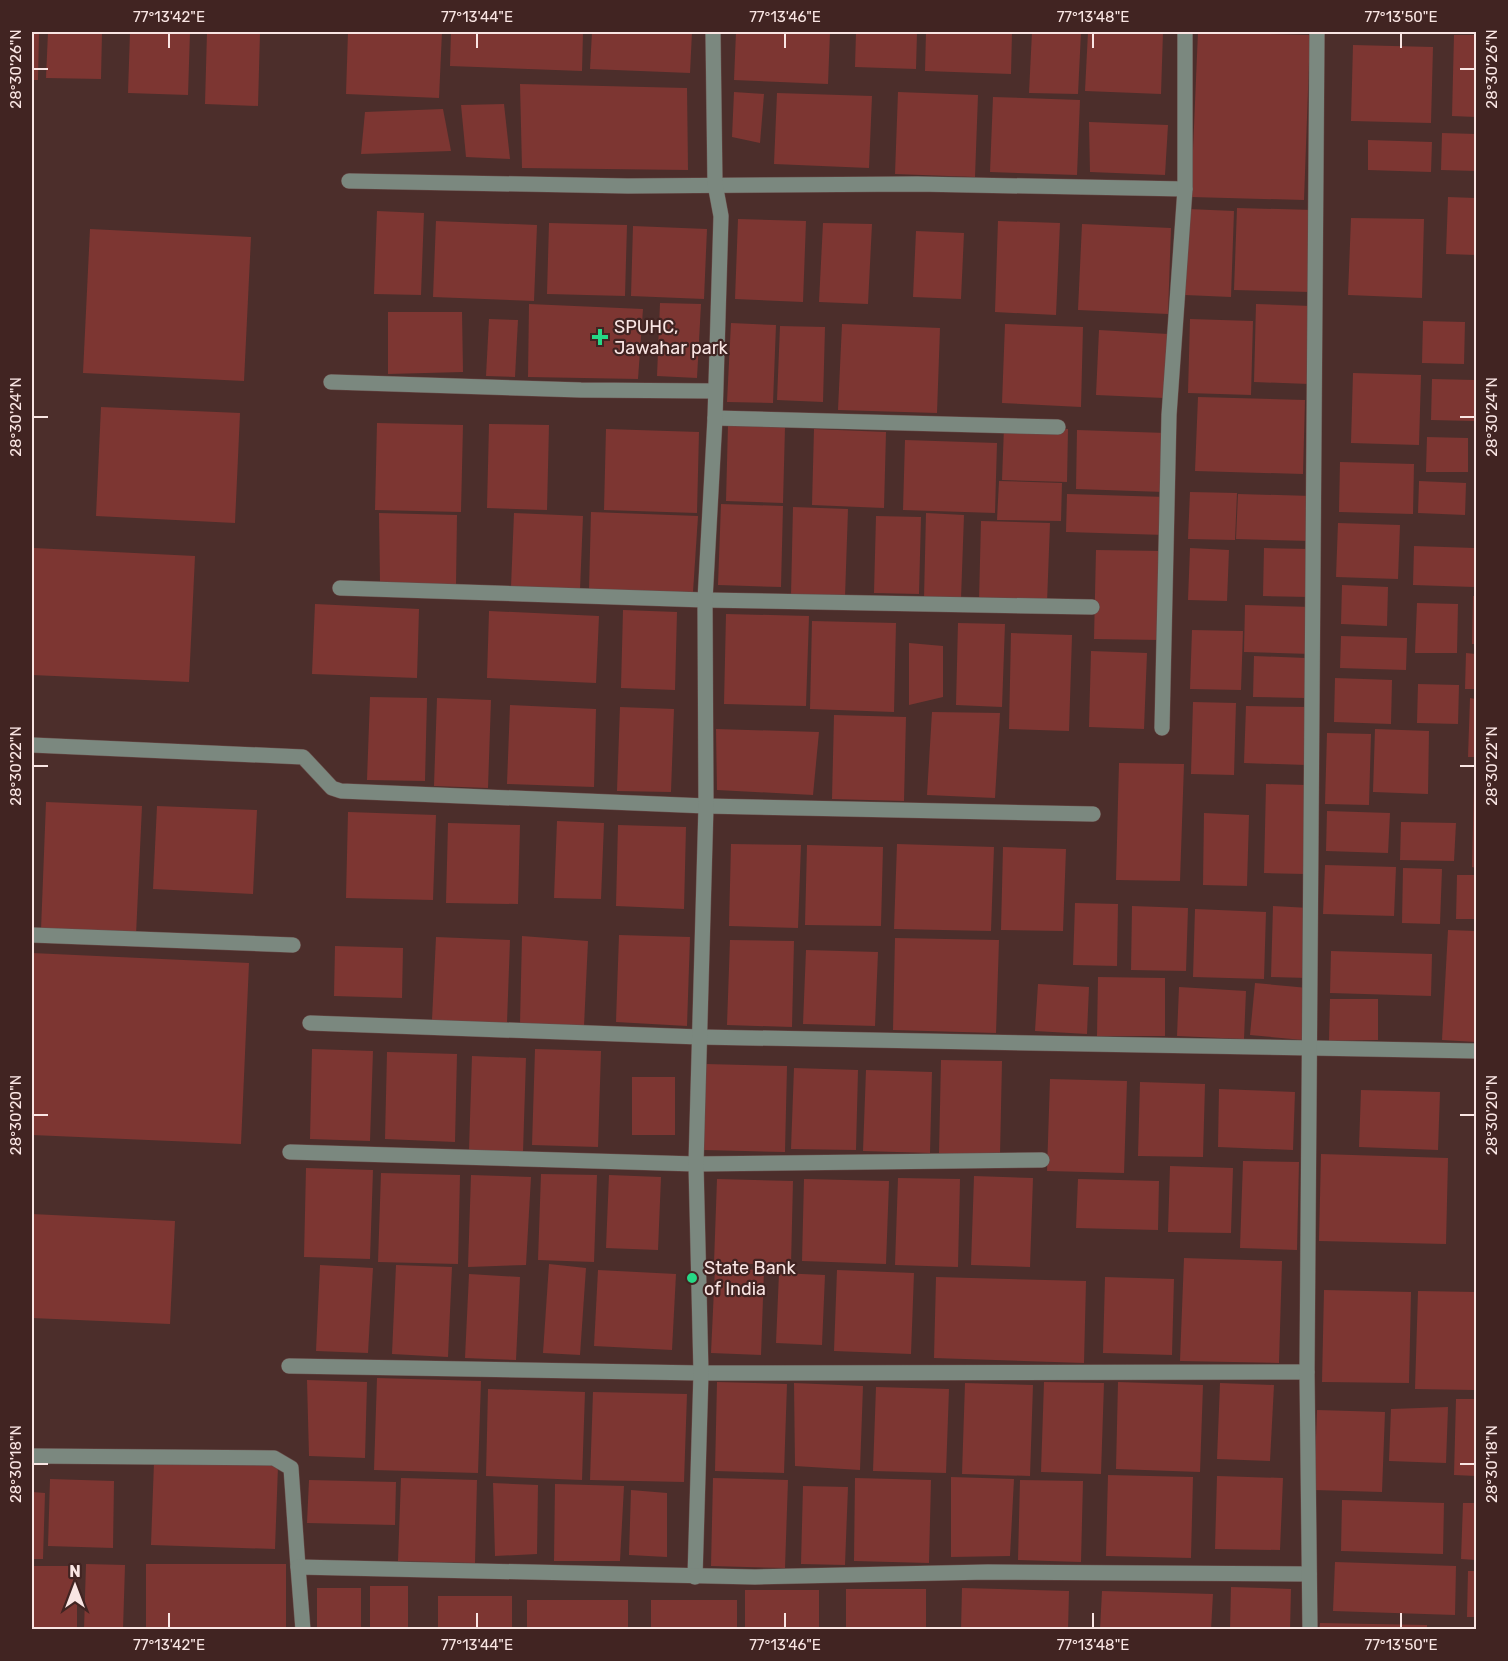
<svg xmlns="http://www.w3.org/2000/svg" width="1508" height="1661" viewBox="0 0 1508 1661" font-family="Rubik,sans-serif">
  <rect width="100%" height="100%" fill="#4c2e2b"/>
  <g fill="#7d3632">
    <polygon points="32,32 39,32 38,80 32,80"/>
    <polygon points="48,32 102,32 101,79 46,78"/>
    <polygon points="130,32 190,32 188,95 128,93"/>
    <polygon points="207,32 260,32 258,106 205,104"/>
    <polygon points="348,32 442,32 439,98 346,94"/>
    <polygon points="451,32 583,32 582,71 450,66"/>
    <polygon points="592,32 692,32 690,73 590,69"/>
    <polygon points="736,32 830,32 828,84 734,80"/>
    <polygon points="856,32 917,32 916,69 855,67"/>
    <polygon points="926,32 1012,32 1011,74 925,71"/>
    <polygon points="1032,32 1081,32 1078,94 1029,93"/>
    <polygon points="1088,32 1163,32 1161,94 1085,91"/>
    <polygon points="1198,32 1310,35 1304,200 1191,197"/>
    <polygon points="1454,35 1476,35 1476,117 1452,116"/>
    <polygon points="1353,45 1433,47 1431,123 1351,121"/>
    <polygon points="520,84 687,88 688,170 522,168"/>
    <polygon points="734,92 764,94 760,143 732,137"/>
    <polygon points="898,92 978,95 975,177 895,174"/>
    <polygon points="777,93 872,96 869,168 774,164"/>
    <polygon points="993,97 1080,100 1077,175 990,172"/>
    <polygon points="504,104 510,159 466,157 461,105"/>
    <polygon points="443,109 451,151 361,154 365,112"/>
    <polygon points="1089,122 1168,125 1165,175 1090,172"/>
    <polygon points="1442,133 1476,134 1476,171 1441,170"/>
    <polygon points="1368,140 1432,142 1431,172 1368,170"/>
    <polygon points="1448,197 1476,198 1476,255 1446,254"/>
    <polygon points="1237,208 1313,210 1310,292 1234,290"/>
    <polygon points="1188,209 1234,211 1231,297 1185,295"/>
    <polygon points="377,211 424,213 421,295 374,294"/>
    <polygon points="1351,218 1424,219 1422,298 1348,295"/>
    <polygon points="738,219 806,221 803,302 735,299"/>
    <polygon points="436,221 537,225 534,301 433,297"/>
    <polygon points="998,221 1060,223 1056,315 995,312"/>
    <polygon points="549,223 627,225 625,296 547,294"/>
    <polygon points="823,223 872,224 868,304 819,302"/>
    <polygon points="1082,224 1171,228 1168,314 1078,310"/>
    <polygon points="633,226 707,229 704,299 631,296"/>
    <polygon points="90,229 251,237 244,381 83,373"/>
    <polygon points="916,231 964,233 961,299 913,297"/>
    <polygon points="660,303 701,304 697,378 657,376"/>
    <polygon points="529,304 643,309 638,379 528,377"/>
    <polygon points="1256,304 1311,306 1309,384 1254,382"/>
    <polygon points="388,312 462,312 463,372 388,374"/>
    <polygon points="489,319 518,320 515,377 486,376"/>
    <polygon points="1190,319 1253,321 1251,395 1188,393"/>
    <polygon points="1423,321 1465,322 1464,364 1422,363"/>
    <polygon points="731,323 776,325 773,403 727,402"/>
    <polygon points="842,324 940,328 937,413 838,410"/>
    <polygon points="1005,324 1083,327 1081,407 1002,403"/>
    <polygon points="780,326 825,327 823,402 777,400"/>
    <polygon points="1099,330 1168,334 1164,398 1096,395"/>
    <polygon points="1353,373 1421,375 1419,445 1351,443"/>
    <polygon points="1432,379 1475,380 1474,421 1431,420"/>
    <polygon points="1198,397 1305,400 1303,474 1195,471"/>
    <polygon points="101,407 240,413 235,523 96,516"/>
    <polygon points="377,423 463,425 461,512 375,510"/>
    <polygon points="489,424 549,425 547,510 487,508"/>
    <polygon points="728,425 785,427 783,503 726,501"/>
    <polygon points="1004,427 1068,429 1067,482 1002,480"/>
    <polygon points="606,429 699,432 697,513 604,510"/>
    <polygon points="814,429 886,432 884,508 812,505"/>
    <polygon points="1077,430 1166,433 1164,492 1076,489"/>
    <polygon points="1427,437 1468,438 1468,472 1426,472"/>
    <polygon points="905,440 997,443 995,513 903,510"/>
    <polygon points="1340,462 1414,464 1413,514 1339,512"/>
    <polygon points="999,481 1062,483 1061,521 997,520"/>
    <polygon points="1419,481 1466,483 1465,515 1418,513"/>
    <polygon points="1190,492 1237,493 1235,540 1188,539"/>
    <polygon points="1067,494 1166,497 1165,535 1066,532"/>
    <polygon points="1238,494 1312,496 1311,541 1236,539"/>
    <polygon points="721,504 783,506 781,587 718,585"/>
    <polygon points="793,507 848,509 845,597 791,596"/>
    <polygon points="591,512 698,516 693,592 589,590"/>
    <polygon points="379,513 457,515 456,585 380,582"/>
    <polygon points="514,513 583,516 580,590 511,587"/>
    <polygon points="926,513 964,515 961,599 924,598"/>
    <polygon points="876,516 921,517 919,594 874,593"/>
    <polygon points="981,521 1050,523 1047,603 979,601"/>
    <polygon points="1338,523 1400,525 1398,579 1336,577"/>
    <polygon points="1414,546 1475,548 1474,587 1413,585"/>
    <polygon points="34,548 195,556 189,682 32,675"/>
    <polygon points="1190,548 1229,550 1227,601 1188,600"/>
    <polygon points="1264,548 1310,549 1309,597 1263,596"/>
    <polygon points="1096,550 1163,551 1160,640 1094,639"/>
    <polygon points="1342,585 1388,587 1387,626 1341,624"/>
    <polygon points="1473,596 1476,596 1476,644 1472,644"/>
    <polygon points="1417,603 1458,604 1457,653 1415,653"/>
    <polygon points="315,604 419,609 417,678 312,674"/>
    <polygon points="1245,605 1311,607 1311,654 1244,652"/>
    <polygon points="623,610 677,612 675,690 621,688"/>
    <polygon points="489,611 599,616 596,683 487,678"/>
    <polygon points="726,614 809,616 806,706 724,704"/>
    <polygon points="812,621 896,623 894,712 810,709"/>
    <polygon points="958,623 1005,624 1002,707 956,705"/>
    <polygon points="1192,630 1243,631 1241,690 1190,689"/>
    <polygon points="1011,633 1072,635 1069,731 1009,729"/>
    <polygon points="1341,636 1407,638 1406,670 1340,668"/>
    <polygon points="909,643 943,646 943,697 909,705"/>
    <polygon points="1091,651 1147,653 1144,729 1089,727"/>
    <polygon points="1466,653 1476,654 1476,689 1465,689"/>
    <polygon points="1254,656 1306,658 1305,698 1253,697"/>
    <polygon points="1335,678 1392,680 1391,724 1334,722"/>
    <polygon points="1418,684 1459,685 1458,724 1417,723"/>
    <polygon points="370,697 427,698 425,781 367,780"/>
    <polygon points="437,698 491,700 488,788 434,786"/>
    <polygon points="1470,698 1476,699 1476,757 1468,757"/>
    <polygon points="1193,702 1236,703 1234,775 1191,774"/>
    <polygon points="510,705 596,709 594,787 507,784"/>
    <polygon points="1246,706 1308,707 1306,765 1244,763"/>
    <polygon points="620,707 674,709 671,792 617,791"/>
    <polygon points="932,712 1000,713 995,798 927,795"/>
    <polygon points="834,715 906,717 904,801 832,799"/>
    <polygon points="716,729 819,732 813,795 717,790"/>
    <polygon points="1375,729 1429,731 1428,794 1373,792"/>
    <polygon points="1327,733 1371,734 1369,805 1325,804"/>
    <polygon points="1119,763 1184,764 1180,881 1116,880"/>
    <polygon points="1266,784 1307,785 1305,874 1264,873"/>
    <polygon points="1474,786 1476,786 1476,868 1472,867"/>
    <polygon points="46,802 142,806 136,935 41,930"/>
    <polygon points="157,806 257,810 253,894 153,889"/>
    <polygon points="1327,811 1390,813 1388,853 1326,851"/>
    <polygon points="348,812 436,815 433,900 346,898"/>
    <polygon points="1204,813 1249,815 1247,886 1203,885"/>
    <polygon points="557,821 604,823 601,899 554,898"/>
    <polygon points="1401,822 1456,823 1454,861 1400,860"/>
    <polygon points="448,823 520,825 518,904 446,903"/>
    <polygon points="618,825 686,827 684,909 616,906"/>
    <polygon points="731,844 801,845 798,928 729,926"/>
    <polygon points="897,844 994,847 991,931 894,929"/>
    <polygon points="807,845 883,847 881,926 805,925"/>
    <polygon points="1003,847 1066,849 1063,931 1001,930"/>
    <polygon points="1325,865 1396,867 1394,916 1323,914"/>
    <polygon points="1403,868 1442,869 1440,924 1402,923"/>
    <polygon points="1457,875 1476,875 1476,919 1456,919"/>
    <polygon points="1075,903 1118,904 1117,966 1073,965"/>
    <polygon points="1132,906 1188,908 1186,971 1131,970"/>
    <polygon points="1273,906 1310,908 1308,978 1271,977"/>
    <polygon points="1195,909 1266,912 1264,979 1193,977"/>
    <polygon points="1448,930 1476,931 1476,1042 1442,1040"/>
    <polygon points="619,935 690,937 687,1026 616,1022"/>
    <polygon points="522,936 588,941 584,1026 520,1024"/>
    <polygon points="436,937 510,940 507,1023 432,1020"/>
    <polygon points="895,938 999,940 996,1033 893,1030"/>
    <polygon points="730,940 794,941 792,1027 727,1025"/>
    <polygon points="335,946 403,948 402,998 334,996"/>
    <polygon points="806,950 878,952 875,1026 803,1024"/>
    <polygon points="1331,951 1432,954 1431,996 1330,993"/>
    <polygon points="32,953 249,963 241,1144 32,1135"/>
    <polygon points="1098,977 1165,978 1165,1036 1097,1036"/>
    <polygon points="1255,983 1308,988 1303,1040 1250,1035"/>
    <polygon points="1038,984 1089,987 1087,1034 1035,1031"/>
    <polygon points="1179,987 1246,991 1244,1039 1177,1036"/>
    <polygon points="1330,999 1378,999 1378,1040 1329,1041"/>
    <polygon points="312,1049 373,1051 370,1141 310,1139"/>
    <polygon points="535,1049 601,1051 598,1147 532,1145"/>
    <polygon points="387,1052 457,1054 455,1142 385,1139"/>
    <polygon points="472,1056 526,1058 523,1152 469,1150"/>
    <polygon points="941,1060 1002,1061 1000,1155 939,1153"/>
    <polygon points="706,1064 787,1066 785,1152 703,1150"/>
    <polygon points="794,1068 858,1070 856,1150 791,1149"/>
    <polygon points="866,1070 932,1072 930,1153 863,1151"/>
    <rect x="632" y="1077" width="43" height="58"/>
    <polygon points="1050,1079 1127,1081 1124,1173 1047,1171"/>
    <polygon points="1140,1082 1205,1084 1203,1157 1138,1156"/>
    <polygon points="1219,1089 1295,1092 1293,1150 1218,1147"/>
    <polygon points="1361,1090 1440,1092 1438,1150 1359,1147"/>
    <polygon points="1321,1154 1448,1158 1446,1244 1319,1241"/>
    <polygon points="1243,1161 1299,1162 1297,1250 1240,1248"/>
    <polygon points="1170,1166 1233,1168 1231,1233 1168,1232"/>
    <polygon points="306,1168 373,1170 370,1259 304,1257"/>
    <polygon points="381,1173 460,1175 458,1264 378,1262"/>
    <polygon points="541,1174 597,1175 594,1262 538,1260"/>
    <polygon points="471,1175 531,1177 526,1265 468,1267"/>
    <polygon points="609,1175 661,1177 658,1250 606,1248"/>
    <polygon points="974,1176 1033,1178 1030,1267 971,1265"/>
    <polygon points="898,1178 960,1179 958,1267 895,1265"/>
    <polygon points="717,1179 793,1181 791,1265 714,1263"/>
    <polygon points="804,1179 889,1181 886,1264 802,1261"/>
    <polygon points="1078,1179 1159,1181 1158,1230 1076,1228"/>
    <polygon points="32,1214 175,1221 170,1324 32,1318"/>
    <polygon points="1184,1258 1282,1261 1279,1363 1180,1361"/>
    <polygon points="549,1264 586,1268 580,1355 543,1353"/>
    <polygon points="320,1265 373,1268 368,1353 316,1351"/>
    <polygon points="396,1265 452,1267 448,1357 392,1354"/>
    <polygon points="715,1268 764,1270 761,1355 711,1353"/>
    <polygon points="598,1270 676,1274 672,1350 594,1346"/>
    <polygon points="837,1270 914,1273 911,1354 834,1351"/>
    <polygon points="779,1273 825,1275 822,1345 776,1343"/>
    <polygon points="469,1274 520,1277 516,1360 465,1358"/>
    <polygon points="936,1277 1086,1281 1084,1363 934,1358"/>
    <polygon points="1105,1277 1174,1279 1172,1355 1103,1353"/>
    <polygon points="1324,1290 1411,1292 1409,1383 1322,1382"/>
    <polygon points="1418,1291 1476,1292 1474,1390 1415,1389"/>
    <polygon points="377,1378 481,1381 478,1473 374,1470"/>
    <polygon points="307,1380 367,1382 365,1458 309,1456"/>
    <polygon points="717,1382 787,1384 784,1473 715,1471"/>
    <polygon points="1044,1382 1104,1383 1101,1474 1041,1472"/>
    <polygon points="1118,1382 1203,1385 1200,1472 1116,1469"/>
    <polygon points="794,1383 863,1386 860,1470 795,1466"/>
    <polygon points="965,1383 1033,1385 1030,1476 962,1474"/>
    <polygon points="1220,1383 1274,1385 1270,1461 1217,1459"/>
    <polygon points="876,1387 949,1389 946,1473 873,1471"/>
    <polygon points="488,1389 585,1392 582,1480 486,1476"/>
    <polygon points="593,1392 687,1394 684,1482 590,1480"/>
    <polygon points="1456,1399 1476,1399 1476,1476 1454,1475"/>
    <polygon points="1448,1407 1446,1463 1389,1461 1391,1409"/>
    <polygon points="1317,1410 1385,1412 1382,1492 1314,1490"/>
    <polygon points="154,1462 278,1466 275,1549 151,1545"/>
    <polygon points="1108,1475 1193,1477 1191,1558 1106,1556"/>
    <polygon points="1217,1476 1283,1478 1280,1550 1215,1549"/>
    <polygon points="951,1477 1014,1479 1010,1556 951,1557"/>
    <polygon points="401,1478 477,1480 475,1563 398,1561"/>
    <polygon points="713,1478 788,1480 785,1568 711,1566"/>
    <polygon points="855,1478 931,1480 929,1563 854,1561"/>
    <polygon points="50,1479 114,1481 113,1548 48,1546"/>
    <polygon points="309,1480 396,1482 395,1525 307,1523"/>
    <polygon points="1020,1480 1083,1481 1081,1562 1018,1560"/>
    <polygon points="493,1483 538,1485 537,1554 495,1556"/>
    <polygon points="555,1484 624,1486 620,1561 554,1561"/>
    <polygon points="803,1486 848,1487 845,1565 801,1564"/>
    <polygon points="631,1490 667,1493 667,1557 629,1555"/>
    <polygon points="32,1492 45,1493 43,1559 32,1559"/>
    <polygon points="1342,1500 1444,1503 1443,1554 1341,1551"/>
    <polygon points="1463,1503 1476,1503 1476,1560 1461,1559"/>
    <polygon points="1335,1562 1456,1566 1455,1615 1333,1611"/>
    <polygon points="86,1564 125,1565 123,1630 84,1630"/>
    <rect x="146" y="1564" width="140" height="66"/>
    <rect x="32" y="1566" width="45" height="64"/>
    <polygon points="1468,1571 1476,1571 1476,1617 1467,1617"/>
    <rect x="370" y="1586" width="38" height="44"/>
    <polygon points="1231,1587 1291,1589 1290,1630 1230,1630"/>
    <rect x="317" y="1588" width="44" height="42"/>
    <polygon points="962,1588 1069,1591 1068,1630 961,1630"/>
    <rect x="846" y="1589" width="80" height="41"/>
    <rect x="745" y="1590" width="74" height="40"/>
    <polygon points="1102,1591 1213,1594 1211,1630 1100,1630"/>
    <rect x="438" y="1596" width="74" height="34"/>
    <rect x="527" y="1600" width="101" height="30"/>
    <rect x="651" y="1600" width="86" height="30"/>
    <polygon points="1320,1623 1427,1625 1427,1630 1319,1630"/>
  </g>
  <g fill="none" stroke-linecap="round" stroke-linejoin="round">
    <g stroke="#684b48" stroke-width="16">
      <g id="minor">
        <polyline points="349,181 628,186 917,184 1185,189"/>
        <polyline points="331,382 581,390 714,391"/>
        <polyline points="715,418 1058,427"/>
        <polyline points="340,588 705,600 1092,607"/>
        <polyline points="1162,728 1169,415 1185,189 1185,32"/>
        <polyline points="32,745 303,757 332,788 341,791 706,806 1093,814"/>
        <polyline points="32,935 293,945"/>
        <polyline points="310,1023 700,1037 1476,1051"/>
        <polyline points="290,1152 696,1164 1042,1160"/>
        <polyline points="289,1366 701,1373 1307,1372"/>
        <polyline points="32,1456 274,1458 291,1468 298,1567"/>
        <polyline points="695,1577 701,1373 696,1164 706,806 705,600 715,418 721,216 715,184 713,32"/>
        <polyline points="303,1630 298,1567 755,1577 988,1572 1309,1574"/>
        <polyline points="1310,1630 1307,1372 1317,32"/>
      </g>
    </g>
    <use href="#minor" stroke="#7b887f" stroke-width="15"/>
  </g>
  <path fill="none" stroke="#f9e5e3" stroke-width="2" d="M169,33V48M477,33V48M785,33V48M1093,33V48M1401,33V48M33,69H48M1460,69H1475M33,417H48M1460,417H1475M33,766H48M1460,766H1475M33,1115H48M1460,1115H1475M33,1464H48M1460,1464H1475M169,1613V1628M477,1613V1628M785,1613V1628M1093,1613V1628M1401,1613V1628"/>
  <g fill="#26d886" stroke="#412422" stroke-width="2">
    <path d="M597 328h6v6h6v6h-6v6h-6v-6h-6v-6h6z"/>
    <circle cx="692" cy="1278" r="6"/>
  </g>
  <g text-anchor="middle" stroke-width="4.5" stroke-linejoin="round" paint-order="stroke">
    <g font-size="18" fill="#f9e5e3" stroke="#412422" text-anchor="start">
      <text x="614" y="333">SPUHC,<tspan x="614" dy="21">Jawahar park</tspan></text>
      <text x="704" y="1274">State Bank<tspan x="704" dy="21">of India</tspan></text>
    </g>
  </g>
  <rect width="1508" height="1661" fill="none" stroke="#412422" stroke-width="66"/>
  <g transform="translate(75 1586)" stroke="#412422" stroke-width="4.5" paint-order="stroke">
  <path d="M0-4.5L10 22L0 15L-10 22Z" fill="#f9e5e3"/>
  <text y="-9" font-size="16" font-weight="bold" text-anchor="middle" fill="#f9e5e3">N</text>
  </g>
  <rect x="33" y="33" width="1442" height="1595" fill="none" stroke="#f9e5e3" stroke-width="2"/>
  <g font-size="15" text-anchor="middle" fill="#f9e5e3">
    <text x="169" y="22">77°13'42"E</text>
    <text x="477" y="22">77°13'44"E</text>
    <text x="785" y="22">77°13'46"E</text>
    <text x="1093" y="22">77°13'48"E</text>
    <text x="1401" y="22">77°13'50"E</text>
    <text transform="translate(16 69) rotate(-90)" y="5">28°30'26"N</text>
    <text transform="translate(1492 69) rotate(-90)" y="5">28°30'26"N</text>
    <text transform="translate(16 417) rotate(-90)" y="5">28°30'24"N</text>
    <text transform="translate(1492 417) rotate(-90)" y="5">28°30'24"N</text>
    <text transform="translate(16 766) rotate(-90)" y="5">28°30'22"N</text>
    <text transform="translate(1492 766) rotate(-90)" y="5">28°30'22"N</text>
    <text transform="translate(16 1115) rotate(-90)" y="5">28°30'20"N</text>
    <text transform="translate(1492 1115) rotate(-90)" y="5">28°30'20"N</text>
    <text transform="translate(16 1464) rotate(-90)" y="5">28°30'18"N</text>
    <text transform="translate(1492 1464) rotate(-90)" y="5">28°30'18"N</text>
    <text x="169" y="1650">77°13'42"E</text>
    <text x="477" y="1650">77°13'44"E</text>
    <text x="785" y="1650">77°13'46"E</text>
    <text x="1093" y="1650">77°13'48"E</text>
    <text x="1401" y="1650">77°13'50"E</text>
  </g>
</svg>
